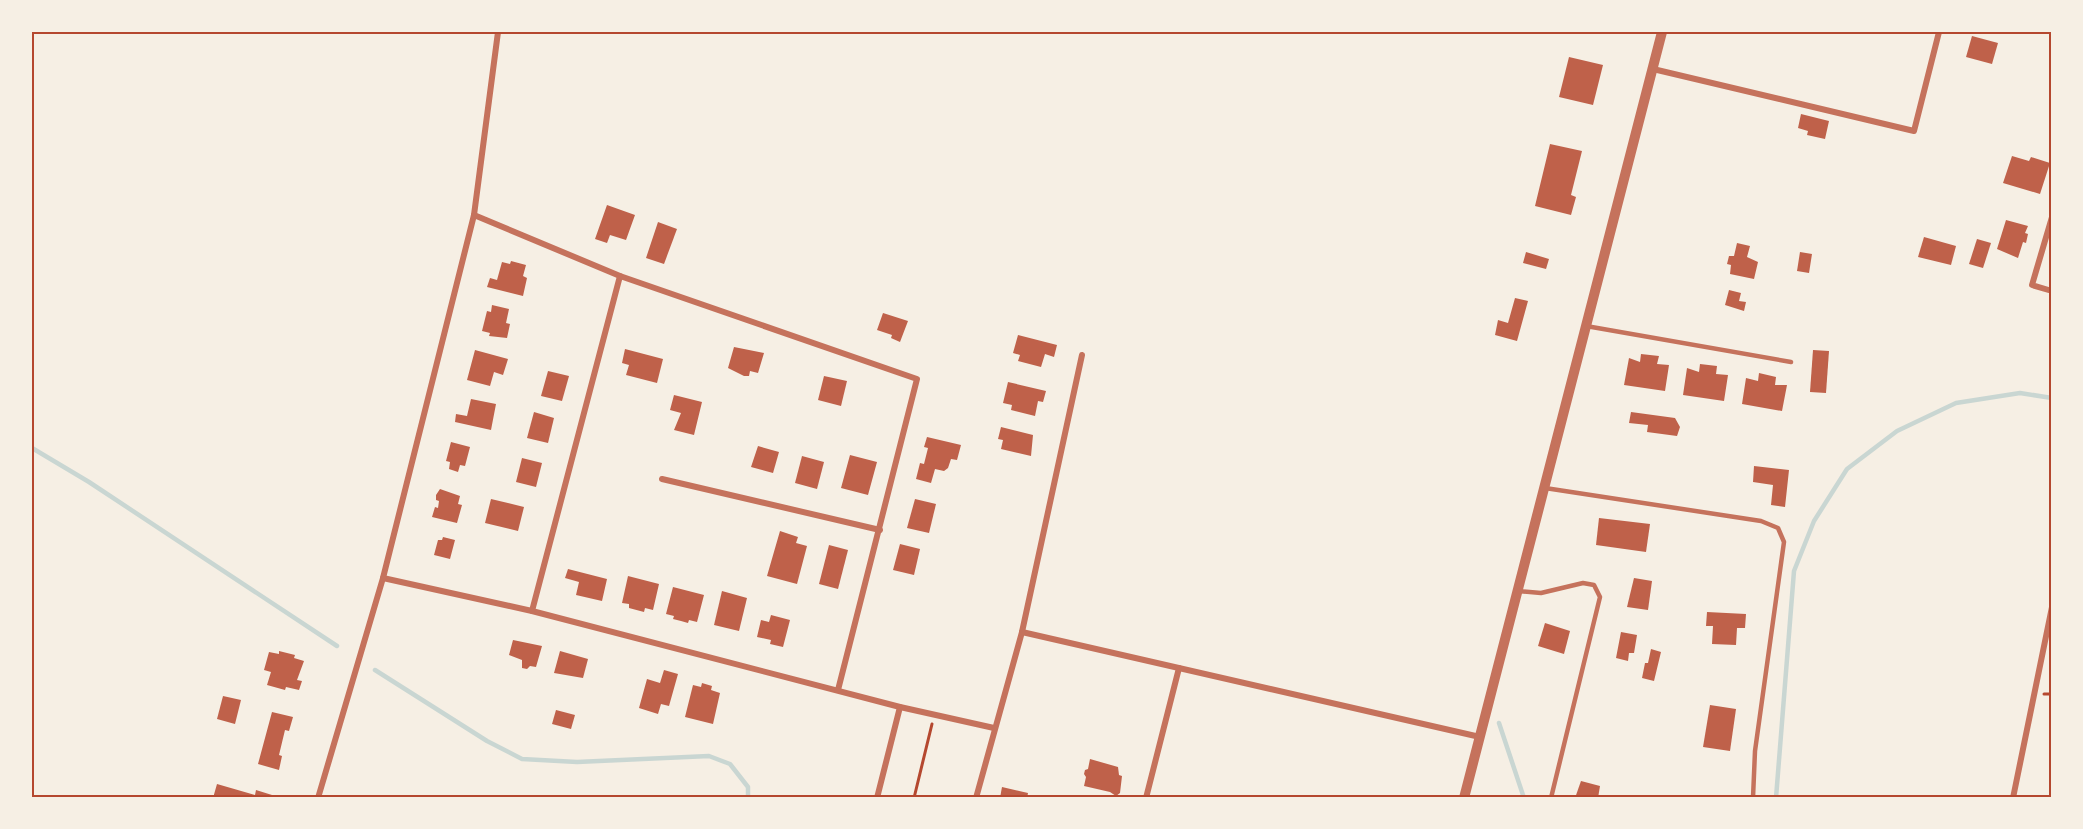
<svg xmlns="http://www.w3.org/2000/svg" width="2083" height="829" viewBox="0 0 2083 829" font-family="Signika,sans-serif">
  <rect width="100%" height="100%" fill="#f6efe4"/>
  <g fill="none" stroke-linecap="round" stroke-linejoin="round">
    <g stroke="#c9d6d2" stroke-width="4.5">
      <polyline points="32,448 89,482 337,646"/>
      <polyline points="375,670 487,741 522,759 577,762 709,756 730,764 748,787 748,798"/>
      <polyline points="1499,723 1524,798"/>
      <polyline points="1776,798 1794,571 1814,521 1847,469 1897,431 1956,403 2020,393 2052,398"/>
    </g>
  </g>
  <g fill="#bf614a">
    <polygon points="1972,36 1998,43 1992,64 1966,57"/>
    <polygon points="1569,57 1603,65 1593,105 1559,97"/>
    <polygon points="1801,114 1829,121 1825,139 1807,135 1808,131 1798,128"/>
    <polygon points="1550,144 1582,151 1571,195 1576,197 1571,215 1535,206"/>
    <polygon points="2012,156 2029,161 2031,157 2050,163 2040,194 2003,183"/>
    <polygon points="607,205 635,215 626,240 610,235 607,243 595,239"/>
    <polygon points="2006,220 2028,226 2025,233 2028,234 2026,243 2023,242 2018,258 1997,249"/>
    <polygon points="658,222 677,229 664,264 646,258"/>
    <polygon points="1924,237 1956,246 1951,265 1918,257"/>
    <polygon points="1977,239 1991,243 1983,268 1969,264"/>
    <polygon points="1737,243 1750,246 1747,257 1758,262 1754,279 1730,274 1731,265 1727,264 1729,256 1734,256"/>
    <polygon points="1526,252 1549,259 1546,269 1523,263"/>
    <polygon points="1800,252 1812,254 1809,273 1797,271"/>
    <polygon points="511,261 526,265 523,276 527,278 523,296 487,287 490,278 497,280 502,262 510,264"/>
    <polygon points="1729,290 1741,293 1739,301 1746,302 1744,311 1725,305"/>
    <polygon points="1515,298 1528,301 1517,341 1495,335 1498,320 1508,323"/>
    <polygon points="492,305 509,309 506,323 510,324 507,338 489,336 490,333 482,331 487,311 491,312"/>
    <polygon points="883,313 908,321 900,342 891,338 892,335 877,330"/>
    <polygon points="1018,335 1057,345 1054,357 1045,354 1041,367 1018,361 1020,355 1013,353"/>
    <polygon points="734,347 764,353 758,373 750,371 749,376 744,376 728,368"/>
    <polygon points="625,349 663,359 657,383 626,375 629,365 622,363"/>
    <polygon points="475,350 508,359 503,375 494,372 490,386 467,380"/>
    <polygon points="1813,350 1829,351 1826,393 1810,392"/>
    <polygon points="1641,354 1659,356 1657,364 1669,365 1665,391 1624,385 1629,358 1640,362"/>
    <polygon points="1700,364 1717,366 1716,374 1728,375 1724,401 1683,395 1687,368 1699,372"/>
    <polygon points="548,371 569,376 562,401 541,396"/>
    <polygon points="1759,373 1776,377 1775,385 1787,385 1782,411 1742,404 1746,378 1758,381"/>
    <polygon points="824,376 847,381 841,406 818,400"/>
    <polygon points="1008,382 1046,391 1043,402 1038,401 1035,416 1011,410 1012,405 1003,403"/>
    <polygon points="674,395 702,402 694,435 674,430 681,413 670,410"/>
    <polygon points="471,399 496,404 491,430 455,422 456,414 467,416"/>
    <polygon points="534,412 554,418 548,443 527,438"/>
    <polygon points="1631,412 1675,418 1680,427 1677,436 1647,432 1648,425 1629,423"/>
    <polygon points="1001,427 1033,435 1031,456 1001,449 1003,440 998,439"/>
    <polygon points="927,437 961,445 957,460 951,459 948,468 944,471 935,469 931,483 916,479 920,463 924,464 928,448 924,447"/>
    <polygon points="451,442 470,447 465,466 460,465 458,472 449,469 450,462 446,461"/>
    <polygon points="758,446 779,452 773,473 751,467"/>
    <polygon points="850,455 877,462 868,495 841,488"/>
    <polygon points="802,456 824,462 817,489 795,483"/>
    <polygon points="522,458 542,463 536,487 516,482"/>
    <polygon points="1754,466 1789,470 1785,507 1771,505 1773,485 1753,482"/>
    <polygon points="440,489 460,496 458,504 462,505 457,523 432,517 435,507 438,508 439,501 436,500 436,495"/>
    <polygon points="491,499 524,507 518,531 485,523"/>
    <polygon points="915,499 936,504 929,533 907,528"/>
    <polygon points="1599,518 1650,524 1646,552 1596,545"/>
    <polygon points="780,531 798,537 796,543 807,546 797,584 767,576"/>
    <polygon points="443,537 455,540 450,559 434,555 438,540 442,540"/>
    <polygon points="900,544 920,549 914,575 893,570"/>
    <polygon points="829,545 848,550 838,589 819,584"/>
    <polygon points="568,569 607,579 602,601 576,595 579,582 565,578"/>
    <polygon points="628,576 659,584 653,610 645,608 644,612 629,608 629,604 622,603"/>
    <polygon points="1634,578 1652,581 1648,610 1627,607"/>
    <polygon points="673,587 704,595 697,622 689,620 688,623 681,621 673,619 674,616 666,614"/>
    <polygon points="722,591 747,598 739,631 714,625"/>
    <polygon points="1707,612 1746,614 1745,628 1737,628 1736,645 1712,644 1713,626 1706,626"/>
    <polygon points="771,615 790,620 783,647 770,644 771,640 757,637 761,620 769,622"/>
    <polygon points="1545,623 1570,631 1564,654 1538,646"/>
    <polygon points="1621,632 1637,635 1634,653 1629,653 1628,661 1616,658"/>
    <polygon points="513,640 542,646 536,667 530,666 527,669 522,668 522,660 509,655"/>
    <polygon points="1651,649 1661,652 1654,681 1642,678 1645,663 1648,663"/>
    <polygon points="279,651 295,655 294,658 304,661 297,680 302,681 299,690 286,687 285,690 267,685 271,672 264,670 269,652 279,654"/>
    <polygon points="560,651 588,659 583,678 554,673"/>
    <polygon points="664,670 678,674 669,706 661,704 658,714 639,708 647,679 660,683"/>
    <polygon points="702,683 712,686 711,690 720,693 713,724 685,717 693,685 701,687"/>
    <polygon points="223,696 241,700 235,724 217,719"/>
    <polygon points="1710,705 1736,709 1730,751 1703,747"/>
    <polygon points="556,710 575,715 571,729 552,724"/>
    <polygon points="272,712 293,717 289,731 285,730 279,755 282,756 279,770 258,764"/>
    <polygon points="1090,759 1118,767 1119,775 1122,776 1120,793 1116,796 1110,792 1084,786 1086,777 1084,774 1085,770 1088,769"/>
    <polygon points="1581,781 1600,786 1598,798 1575,798"/>
    <polygon points="217,784 255,795 256,790 272,795 271,798 213,798"/>
    <polygon points="1002,787 1028,793 1027,798 1000,798"/>
  </g>
  <g fill="none" stroke-linecap="round" stroke-linejoin="round">
    <g stroke="#b5482f" stroke-width="3">
      <polyline points="2044,694 2052,694"/>
      <polyline points="914,798 932,724"/>
    </g>
    <g stroke="#c5725c" stroke-width="4.5">
      <polyline points="1586,326 1791,362"/>
      <polyline points="1545,488 1761,521 1778,528 1784,542 1755,751 1753,798"/>
      <polyline points="1518,591 1541,593 1583,583 1594,585 1600,597 1551,798"/>
    </g>
    <g stroke="#c5725c" stroke-width="6">
      <polyline points="1653,69 1914,131 1939,32"/>
      <polyline points="474,215 620,276 917,379 838,690"/>
      <polyline points="2052,217 2032,285 2052,291"/>
      <polyline points="662,479 880,530"/>
      <polyline points="383,578 532,611 900,707 994,728"/>
      <polyline points="532,611 620,276"/>
      <polyline points="1022,632 1480,737"/>
      <polyline points="318,798 383,578 474,215 498,32"/>
      <polyline points="877,798 900,707"/>
      <polyline points="976,798 1022,632 1082,355"/>
      <polyline points="1146,798 1179,668"/>
      <polyline points="2013,798 2052,607"/>
    </g>
    <polyline stroke="#c5725c" stroke-width="10" points="1464,798 1662,32"/>
  </g>
  <rect width="2083" height="829" fill="none" stroke="#f6efe4" stroke-width="66"/>
  <rect x="33" y="33" width="2017" height="763" fill="none" stroke="#b5482f" stroke-width="2"/>
</svg>
